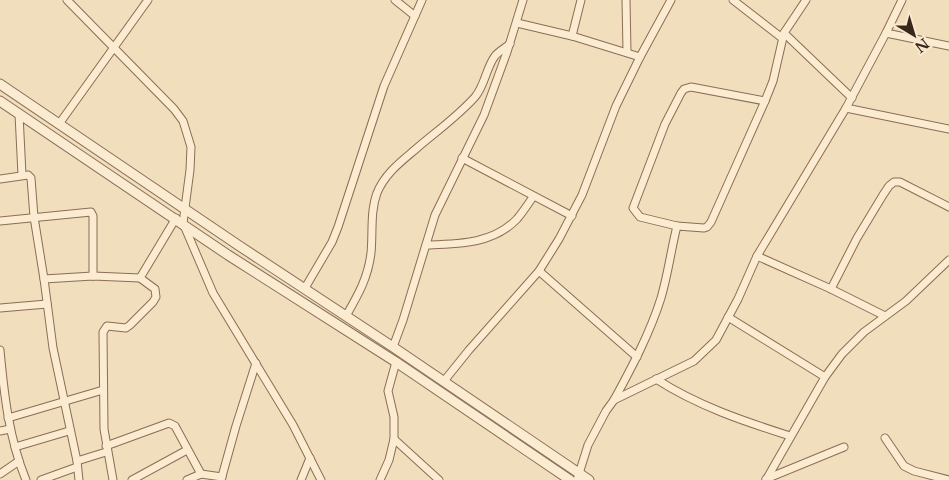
<svg xmlns="http://www.w3.org/2000/svg" width="949" height="480" viewBox="0 0 949 480" font-family="'Libre Baskerville',serif">
  <rect width="100%" height="100%" fill="#f1debd"/>
  <g fill="none" stroke-linecap="round" stroke-linejoin="round">
    <g stroke="#8a6d55" stroke-width="9">
      <g id="minor">
        <polyline points="67,0 174,109 183,121 191,147 190,170 183,223 213,293 293,425 321,480"/>
        <polyline points="395,0 415,16"/>
        <polyline points="626,0 627,52"/>
        <polyline points="733,0 782,38"/>
        <polyline points="517,23 572,36 640,57"/>
        <polyline points="784,33 852,98"/>
        <polyline points="886,33 949,46"/>
        <polyline points="572,36 581,0"/>
        <polyline points="846,108 949,129"/>
        <polyline points="19,114 22,175"/>
        <polyline points="59,124 148,0"/>
        <polyline points="462,158 572,216"/>
        <polyline points="0,179 28,175 31,178 34,217 44,279 53,348 77,461 79,480"/>
        <polyline points="0,221 91,212 93,216 93,276"/>
        <polyline points="677,226 640,217 633,208 665,124 681,93 684,89 691,87 765,101"/>
        <path d="M426,245C459,244 493,244 517,219C523,212 528,204 533,197"/>
        <polyline points="757,256 831,289 885,316"/>
        <polyline points="539,271 637,357"/>
        <polyline points="44,279 93,276 140,278 176,218"/>
        <polyline points="305,288 332,242 338,227 384,86 422,0"/>
        <polyline points="831,289 857,238 883,195 889,186 894,182 900,182 949,207"/>
        <polyline points="0,308 47,304"/>
        <path d="M346,316C358,295 368,278 371,253C373,233 370,212 377,193C385,173 402,161 417,148C437,131 458,116 475,97C485,85 486,68 495,56C499,51 505,48 510,44"/>
        <polyline points="728,317 825,377"/>
        <polyline points="393,347 403,320 435,215 484,115 507,52 523,0"/>
        <path d="M0,350C4,394 9,439 26,480"/>
        <path d="M656,379C698,406 743,421 790,436"/>
        <polyline points="444,381 469,350 539,271 559,239 582,195 616,106 640,57 671,0"/>
        <path d="M614,400C632,367 650,333 661,298C668,274 671,250 677,226L704,228L707,227L711,222L765,101L773,81L784,33L806,0"/>
        <polyline points="8,418 103,390"/>
        <polyline points="0,431 10,429"/>
        <polyline points="885,438 904,466 914,471 949,480"/>
        <polyline points="394,439 439,480"/>
        <polyline points="106,446 169,423 175,426 201,474"/>
        <polyline points="15,447 69,431"/>
        <polyline points="77,461 106,452"/>
        <polyline points="0,474 19,461"/>
        <polyline points="766,479 844,447"/>
        <polyline points="41,480 77,467"/>
        <polyline points="113,480 104,429 103,332 107,326 126,328 130,325 153,302 156,297 155,289 140,278"/>
        <polyline points="132,480 187,450"/>
        <polyline points="187,480 201,474 222,477"/>
        <polyline points="221,480 236,426 256,363"/>
        <polyline points="301,480 310,458"/>
        <polyline points="380,480 389,460 394,439 394,417 388,391 396,362"/>
        <polyline points="577,480 588,445 606,411 614,400 694,361 716,340 738,299 757,256 846,108 886,33 902,0"/>
        <polyline points="766,480 825,377 842,354 864,332 906,301 949,260"/>
      </g>
    </g>
    <g stroke="#8a6d55" stroke-width="11">
      <g id="tertiary">
        <polyline points="0,84 238,245 393,347 589,480"/>
        <polyline points="0,101 228,255 396,362 570,480"/>
      </g>
    </g>
    <use href="#minor" stroke="#fbebd0" stroke-width="7"/>
    <use href="#tertiary" stroke="#fbebd0" stroke-width="9"/>
  </g>
  <g transform="translate(914 35) rotate(142)" stroke="#f8e8cd" stroke-width="4" paint-order="stroke">
  <path d="M0-4L9 19L0 12L-9 19Z" fill="#38271b"/>
  <text y="-8" font-size="14" font-weight="bold" text-anchor="middle" fill="#38271b">N</text>
  </g>
</svg>
